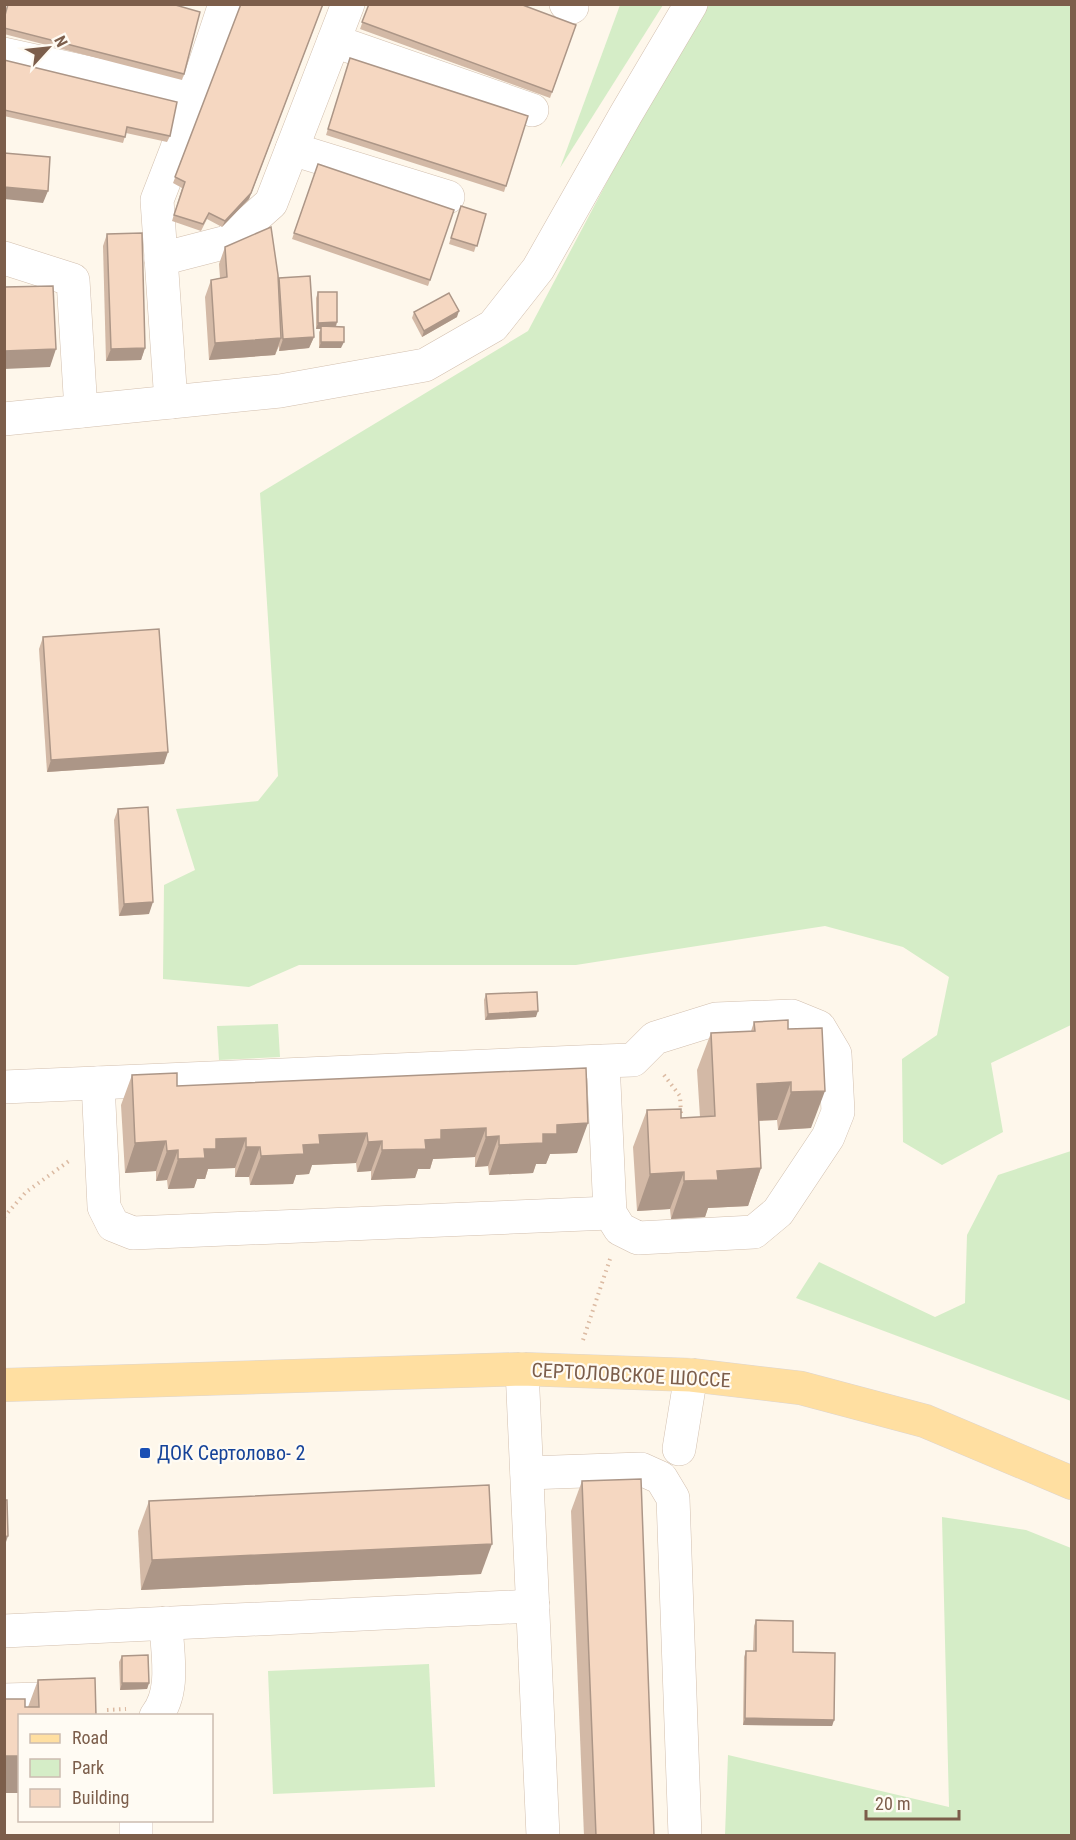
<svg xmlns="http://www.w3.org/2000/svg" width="1076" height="1840" viewBox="0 0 1076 1840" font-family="'Roboto Condensed',sans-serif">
  <rect width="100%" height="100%" fill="#fef7eb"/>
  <g fill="#d5edc7">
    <polygon points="620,5 663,5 560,168"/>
    <polygon points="709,5 1071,5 1071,1025 991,1063 1003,1132 942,1165 903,1142 902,1059 937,1035 949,977 903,947 825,926 576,965 299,965 249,987 163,979 164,885 195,870 176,809 258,801 278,776 260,493 528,331 680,44"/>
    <polygon points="278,1024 280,1057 219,1060 217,1026"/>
    <polygon points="1071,1151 1071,1401 796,1298 819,1262 935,1317 965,1303 967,1235 998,1175"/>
    <polygon points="942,1517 1026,1530 1071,1548 1071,1835 725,1835 728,1755 949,1807"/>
    <polygon points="429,1664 435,1787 273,1794 268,1671"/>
  </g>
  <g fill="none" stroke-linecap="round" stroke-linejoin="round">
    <g stroke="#d2bfae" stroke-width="34">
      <g id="minor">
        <polyline points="566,4 572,7"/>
        <polyline points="334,41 532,110"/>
        <polyline points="4,54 195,96"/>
        <polyline points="292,149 448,197"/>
        <polyline points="4,258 73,280 81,411"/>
        <polyline points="161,259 227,242 271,203 348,4"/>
        <polyline points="171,402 157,200 176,151 225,4"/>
        <polyline points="4,419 280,391 425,365 493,326 538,269 626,114 691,4"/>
        <polyline points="98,1083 104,1207 113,1225 133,1233 610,1213"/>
        <polyline points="4,1087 603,1061 633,1060 655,1038 716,1019 792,1016 819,1027 835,1054 838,1112 828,1137 778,1212 754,1232 638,1238 620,1229 610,1213 603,1061"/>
        <polyline points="522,1369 543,1836"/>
        <polyline points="679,1449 691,1375"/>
        <polyline points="527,1473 641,1469 661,1478 673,1498 685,1836"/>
        <polyline points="4,1631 533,1606"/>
        <polyline points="4,1700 77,1698"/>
        <path d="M156,1716C176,1691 167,1653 166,1623"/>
        <polyline points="136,1820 136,1836"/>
      </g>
    </g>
    <g stroke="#ddd5d0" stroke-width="34">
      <polyline id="major" points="4,1385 522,1369 691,1375 801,1388 925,1421 1072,1483"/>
    </g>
    <g stroke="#dbbaa2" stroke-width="4" stroke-dasharray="1.5 4.5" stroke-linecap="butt">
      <polyline points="664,1075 680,1096 681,1114"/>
      <polyline points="4,1217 26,1192 69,1161"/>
      <polyline points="583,1340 610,1259"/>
      <polyline points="107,1710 126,1709"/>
    </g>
    <use href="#minor" stroke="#fff" stroke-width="33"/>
    <use href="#major" stroke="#ffdfa1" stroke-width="33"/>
  </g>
  <g fill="#d3b9a6">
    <polygon points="8,4 172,4 184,74 182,80 4,34 4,16"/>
    <polygon points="241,4 323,4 249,199 222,227 207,219 201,231 172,221 182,188 173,183"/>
    <polygon points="369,4 576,25 550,98 360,29"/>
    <polygon points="350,58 528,116 504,192 326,135"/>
    <polygon points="4,60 170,136 167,142 126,133 123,143 4,116"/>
    <polygon points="318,164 430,280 428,286 292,239"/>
    <polygon points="461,206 486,214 474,252 449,244"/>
    <polygon points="107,234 145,348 141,360 106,361 103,246"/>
    <polygon points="225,247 278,281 279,278 314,337 309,348 279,351 279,346 275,355 209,360 205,297 211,280 220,278 219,264"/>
    <polygon points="318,292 337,322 336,327 341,348 319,348 319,332 321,329 316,329 316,298"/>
    <polygon points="414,312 457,317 422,337 412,318"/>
    <polygon points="43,637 164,764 47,772 39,649"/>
    <polygon points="118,809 149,914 119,916 114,820"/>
    <polygon points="486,994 536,1017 485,1020 484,1000"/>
    <polygon points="754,1022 788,1029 811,1128 778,1130 777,1120 759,1121 761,1168 748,1206 708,1208 705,1217 671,1219 670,1209 637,1211 633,1147 647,1110 681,1118 700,1117 697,1070 711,1033 751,1031"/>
    <polygon points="586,1068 577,1153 550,1154 546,1164 536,1164 533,1173 489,1175 488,1166 475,1167 475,1157 433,1159 430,1169 418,1169 415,1178 371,1180 371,1171 357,1172 356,1163 312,1165 309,1174 296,1175 293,1184 250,1185 249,1177 235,1177 235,1168 208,1169 205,1179 197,1179 194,1188 168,1189 167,1180 156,1181 156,1171 125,1173 121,1105 132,1075 177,1086"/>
    <polygon points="582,1481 654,1836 584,1836 571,1511"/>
    <polygon points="149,1501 481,1574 141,1590 138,1531"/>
    <polygon points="756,1620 793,1652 834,1720 832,1726 743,1725 744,1657 746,1651 753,1651 754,1626"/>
    <polygon points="122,1656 149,1683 147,1689 120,1690 119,1662"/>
    <polygon points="38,1680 96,1716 20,1716 20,1793 4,1793 4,1699 25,1707 28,1707"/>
  </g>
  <g fill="#ac9687">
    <polygon points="323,4 249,199 222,227 225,221"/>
    <polygon points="4,187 48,191 43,203 4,199"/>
    <polygon points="459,311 457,317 422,337 424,331"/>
    <polygon points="337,322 335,328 321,326 321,329 316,329 318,323"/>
    <polygon points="314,337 309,348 279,351 283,339"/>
    <polygon points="281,338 275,355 209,360 215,343"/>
    <polygon points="321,342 344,342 341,348 319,348"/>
    <polygon points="145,348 141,360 106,361 111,349"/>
    <polygon points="56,349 50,367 4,369 4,351"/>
    <polygon points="168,752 164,764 47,772 51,760"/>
    <polygon points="153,902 149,914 119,916 124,904"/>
    <polygon points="538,1011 536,1017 485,1020 488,1014"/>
    <polygon points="791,1082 777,1120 744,1121 757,1084"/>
    <polygon points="825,1091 811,1128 778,1130 791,1092"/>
    <polygon points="588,1123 577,1153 550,1154 546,1164 536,1164 533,1173 489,1175 499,1145 543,1134 557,1125"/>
    <polygon points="486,1128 475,1157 433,1159 430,1169 418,1169 415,1178 371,1180 382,1150 425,1140 441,1130"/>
    <polygon points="367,1133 356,1163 312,1165 309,1174 296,1175 293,1184 250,1185 261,1156 303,1145 319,1135"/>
    <polygon points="499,1136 488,1166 475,1167 486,1137"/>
    <polygon points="246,1138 235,1168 208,1169 205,1179 197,1179 194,1188 168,1189 178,1159 204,1149 216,1139"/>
    <polygon points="166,1141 156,1171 125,1173 135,1143"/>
    <polygon points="382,1141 371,1171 357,1172 368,1142"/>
    <polygon points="246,1147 260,1147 249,1177 235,1177"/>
    <polygon points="178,1150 167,1180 156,1181 167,1151"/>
    <polygon points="761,1168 748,1206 708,1208 705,1217 671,1219 684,1181 717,1171"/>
    <polygon points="684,1172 670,1209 637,1211 650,1174"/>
    <polygon points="8,1536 6,1542 4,1543 4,1537"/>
    <polygon points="492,1544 481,1574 141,1590 152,1560"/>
    <polygon points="122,1683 149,1683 147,1689 120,1690"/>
    <polygon points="745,1718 834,1720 832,1726 743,1725"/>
    <rect x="4" y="1756" width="16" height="37"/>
  </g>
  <g fill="#f5d7c1" stroke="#ac9687" stroke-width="1.5">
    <polygon points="8,4 172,4 200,12 184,74 4,28 4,19"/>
    <polygon points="241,4 323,4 251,193 225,221 209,213 203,224 174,215 185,182 175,177"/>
    <polygon points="369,4 520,4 576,25 552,92 362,22"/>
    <polygon points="350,58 528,116 506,186 328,129"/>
    <polygon points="4,60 177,102 170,136 127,127 125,137 4,110"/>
    <polygon points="4,153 50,157 48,191 4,187"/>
    <polygon points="318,164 454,210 430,280 294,233"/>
    <polygon points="461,206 486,214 477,246 451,238"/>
    <polygon points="271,227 278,275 281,338 215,343 211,280 227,277 225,247"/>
    <polygon points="142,233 145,348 111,349 107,234"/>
    <polygon points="310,276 314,337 283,339 279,278"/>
    <polygon points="53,286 56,349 4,351 4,287"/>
    <polygon points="318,292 337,292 337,322 318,323"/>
    <polygon points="449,293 459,311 424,331 414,312"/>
    <polygon points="321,326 344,327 344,342 321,342"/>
    <polygon points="159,629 168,752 51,760 43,637"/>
    <polygon points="148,807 153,902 124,904 118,809"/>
    <polygon points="537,992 538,1011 488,1014 486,994"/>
    <polygon points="788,1020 788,1029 822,1028 825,1091 791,1092 791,1082 757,1084 761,1168 717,1171 718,1180 684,1181 684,1172 650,1174 647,1110 681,1109 681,1118 715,1116 711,1033 755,1031 754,1022"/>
    <polygon points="586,1068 588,1123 557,1125 557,1134 543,1134 543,1143 499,1145 499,1136 486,1137 486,1128 441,1130 441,1139 425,1140 426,1149 382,1150 382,1141 368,1142 367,1133 319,1135 320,1144 303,1145 304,1154 261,1156 260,1147 246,1147 246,1138 216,1139 216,1149 204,1149 205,1158 178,1159 178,1150 167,1151 166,1141 135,1143 132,1075 177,1073 177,1086"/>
    <polygon points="641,1479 654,1836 596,1836 582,1481"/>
    <polygon points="489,1485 492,1544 152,1560 149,1501"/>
    <polygon points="4,1500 7,1500 8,1536 4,1537"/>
    <polygon points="756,1620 793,1621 793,1652 835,1653 834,1720 745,1718 746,1651 756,1651"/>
    <polygon points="148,1655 149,1683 122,1683 122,1656"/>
    <polygon points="95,1678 96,1716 20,1716 20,1756 4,1756 4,1699 25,1699 25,1707 39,1707 38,1680"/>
  </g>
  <rect fill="#1a4fb4" stroke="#fffbf3" stroke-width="2" x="139" y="1447" width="12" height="12" rx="3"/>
  <g text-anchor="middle" stroke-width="4.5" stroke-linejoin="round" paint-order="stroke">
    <g font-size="20" fill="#7c5e4b" stroke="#fffbf3">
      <text transform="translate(631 1375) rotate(3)" y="7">СЕРТОЛОВСКОЕ ШОССЕ</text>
    </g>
    <g font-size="20" fill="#164399" stroke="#fffbf3" text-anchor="start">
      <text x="157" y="1460">ДОК Сертолово- 2</text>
    </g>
  </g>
  <rect width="1076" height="1840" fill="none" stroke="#7c5e4b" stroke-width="12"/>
  <rect x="18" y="1714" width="195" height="108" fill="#fffbf3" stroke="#cbbcb0" stroke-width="1.5"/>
  <rect x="30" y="1734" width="30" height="9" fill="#ffdfa1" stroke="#cbbcb0" stroke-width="1.5"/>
  <text x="72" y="1744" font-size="18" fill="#7c5e4b">Road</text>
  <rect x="30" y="1759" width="30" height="18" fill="#d5edc7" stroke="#cbbcb0" stroke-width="1.5"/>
  <text x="72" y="1774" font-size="18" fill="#7c5e4b">Park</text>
  <rect x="30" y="1789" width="30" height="18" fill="#f5d7c1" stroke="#cbbcb0" stroke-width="1.5"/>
  <text x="72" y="1804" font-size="18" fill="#7c5e4b">Building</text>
  <g transform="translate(48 48) rotate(63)" stroke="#fffbf3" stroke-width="4.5" paint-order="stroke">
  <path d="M0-4.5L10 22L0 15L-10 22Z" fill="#7c5e4b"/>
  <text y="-9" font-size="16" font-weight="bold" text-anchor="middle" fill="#7c5e4b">N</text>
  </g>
  <path d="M866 1810v9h93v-9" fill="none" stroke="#7c5e4b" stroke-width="3"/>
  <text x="875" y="1810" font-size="18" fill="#7c5e4b" stroke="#fffbf3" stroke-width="4.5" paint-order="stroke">20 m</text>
</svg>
